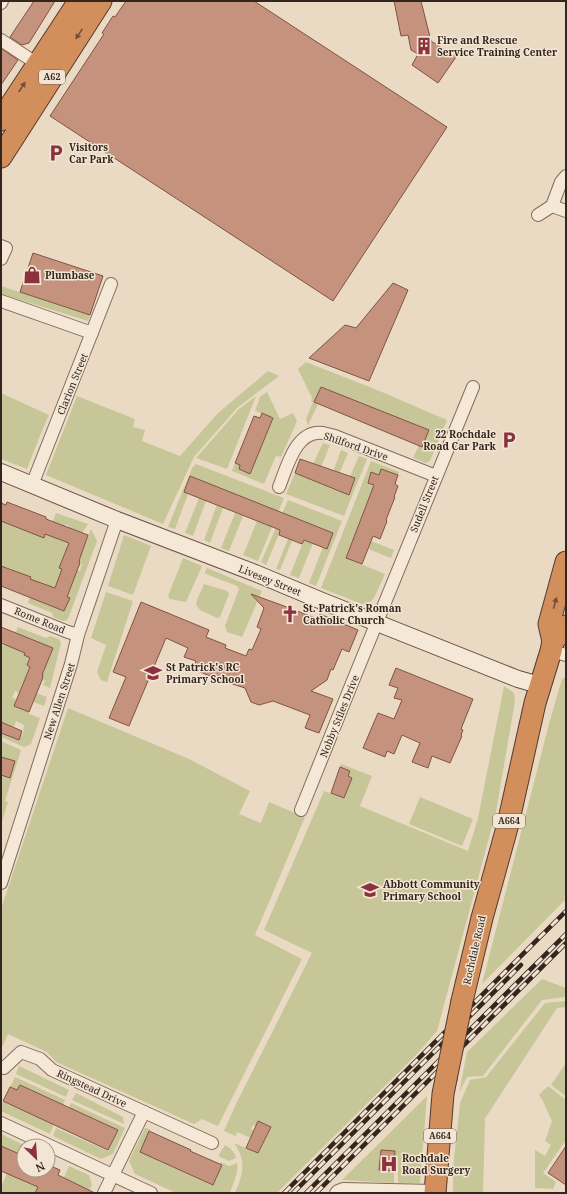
<svg xmlns="http://www.w3.org/2000/svg" width="567" height="1194" viewBox="0 0 567 1194" font-family="'Noto Serif',serif">
  <rect width="100%" height="100%" fill="#eadac4"/>
  <g fill="#c7c699" fill-rule="evenodd">
    <polygon points="1,286 90,315 88,321 1,294"/>
    <polygon points="306,362 382,392 447,420 430,461 426,463 413,458 419,445 422,446 429,430 321,387 314,402 318,404 309,423 309,425 308,425 306,419 313,402 311,401 312,398 298,369"/>
    <polygon points="268,371 279,376 237,408 194,457 163,524 46,475 77,396 135,419 133,427 145,430 142,441 180,456 218,413"/>
    <polygon points="267,392 280,419 293,413 297,421 281,457 276,456 264,484 232,471 235,463 240,465 239,469 250,474 273,418 255,411 260,397"/>
    <polygon points="1,393 49,415 39,438 27,469 1,459"/>
    <polygon points="256,396 227,469 196,458 239,409"/>
    <polygon points="323,443 330,445 321,467 313,464"/>
    <polygon points="341,450 348,453 339,474 333,472"/>
    <polygon points="359,456 367,459 344,516 286,494 295,473 349,495 354,481 349,479"/>
    <polygon points="371,461 399,472 398,475 381,469 379,475 371,472 368,483 374,485 346,558 385,574 374,598 370,602 366,604 362,604 321,588"/>
    <polygon points="196,464 284,498 258,561 243,555 257,521 266,525 273,509 190,476 184,492 188,494 175,529 168,527 192,468"/>
    <polygon points="199,498 206,501 193,536 185,533"/>
    <polygon points="288,500 342,521 316,586 309,583 323,547 287,515 266,565 261,562"/>
    <polygon points="217,505 223,508 210,543 204,540"/>
    <path d="M56,513L88,524L82,533L68,528L69,526L66,524L65,526L83,548L91,529L97,541L68,619L64,621L54,618L52,613L28,603L34,581L30,579V577L23,574L21,576L11,572L12,569L4,567L2,569L1,568V521L52,523ZM66,552L81,558L79,563L82,564L80,571L76,570L74,574L59,568ZM59,579L67,597L69,598L64,611L39,601L49,586L53,587L52,591L53,592Z"/>
    <polygon points="235,513 243,516 229,551 221,548"/>
    <polygon points="290,534 294,536 280,570 276,569"/>
    <polygon points="124,535 151,546 133,595 108,586"/>
    <polygon points="304,540 313,543 299,578 290,575"/>
    <polygon points="371,541 394,550 391,558 368,549"/>
    <polygon points="183,558 202,566 186,602 170,599 168,596"/>
    <polygon points="207,568 262,591 242,637 227,632 225,626 239,589 237,586 206,574 205,572"/>
    <polygon points="204,584 227,591 229,594 220,617 217,618 200,610 196,605 197,600"/>
    <polygon points="106,592 133,601 107,682 101,680 97,672 106,645 91,638"/>
    <path d="M18,627L46,638L50,636L59,639L61,643L50,688L43,685L45,681L42,680L43,675L29,670L19,693L15,691L12,698L16,699L14,706L29,712V714L40,718L31,744L24,747L1,737V734L4,735L5,733L22,735L24,731L23,730L24,725L16,721L14,727L1,722V647H2L4,644L8,646L14,631L16,632ZM28,638L53,648L47,661L40,671L27,665L31,654L28,657L24,656L26,651L23,650Z"/>
    <polygon points="566,677 566,895 564,897 566,899 482,984 550,720 562,679"/>
    <path d="M504,686L514,693L515,701L496,812L437,1031L417,1054L277,1193H235C243,1174 247,1161 234,1143L258,1153L271,1127L256,1126L253,1125L251,1129L254,1131L251,1138L237,1132L236,1136L224,1131L236,1104L312,953L264,930L324,791L344,798L352,778L348,776L350,771L340,767L341,764L372,776L360,806L468,851L478,818Z"/>
    <polygon points="36,693 47,697 44,706 33,702"/>
    <polygon points="68,708 189,759 250,791 239,814 261,823 269,802 305,817 255,935 302,959 218,1126 202,1119 194,1124 56,1062 47,1052 8,1034 1,1049 1,909"/>
    <polygon points="1,741 21,750 5,801 8,802 1,825 1,775 10,777 15,761 1,757"/>
    <polygon points="420,797 473,819 462,846 409,824"/>
    <polygon points="542,979 566,988 566,997 542,1000 483,1076 467,1077 459,1093 467,1052"/>
    <polygon points="566,1001 566,1007 557,1008 484,1120 485,1122 483,1193 453,1193 453,1168 460,1103 470,1080 486,1077 545,1003"/>
    <polygon points="566,1063 566,1096 551,1085"/>
    <polygon points="19,1066 69,1090 66,1097 16,1074"/>
    <polygon points="15,1077 65,1100 63,1105 20,1085 17,1090 10,1087"/>
    <polygon points="548,1086 566,1100 566,1140 543,1173 556,1182 553,1189 535,1188 535,1150 545,1156 551,1145 545,1141 552,1121 542,1099 539,1095"/>
    <polygon points="76,1093 123,1117 124,1124 72,1100"/>
    <polygon points="427,1096 420,1183 398,1183 398,1163 394,1162 395,1151 381,1150 379,1170 394,1171 394,1183 342,1180"/>
    <polygon points="3,1101 54,1124 50,1134 1,1111 1,1106"/>
    <polygon points="71,1103 125,1128 113,1154 101,1159 53,1136 56,1128 108,1151 118,1130 107,1131 109,1126 104,1123 102,1128 95,1125 97,1120 92,1118 81,1119 84,1114 69,1108"/>
    <path d="M145,1128L150,1129L140,1152L212,1185L222,1165L220,1164L221,1162L229,1166L237,1163C239,1173 233,1183 230,1193H176L135,1174L129,1161Z"/>
    <polygon points="1,1134 26,1146 24,1146 24,1156 1,1146"/>
    <path d="M225,1145C231,1148 234,1152 236,1158L229,1161L218,1156Z"/>
    <polygon points="69,1166 89,1175 92,1185 89,1190 57,1193"/>
    <polygon points="7,1173 22,1180 40,1182 35,1193 1,1193 1,1188"/>
  </g>
  <g fill="#c5927d" stroke="#805444">
    <polygon points="34,1 55,1 29,43 22,45 10,37"/>
    <polygon points="126,1 254,1 447,127 333,301 50,116 104,34 102,33 113,16 115,17"/>
    <polygon points="394,1 421,1 431,41 456,57 438,83 412,65 418,54 411,50 408,35 401,36"/>
    <polygon points="2,49 18,60 1,85 1,50"/>
    <polygon points="33,253 103,276 90,315 20,292"/>
    <polygon points="393,283 408,290 369,381 309,358 345,325 356,328"/>
    <polygon points="321,387 429,430 422,447 314,402"/>
    <polygon points="262,413 273,418 250,474 239,469 240,465 235,463 254,416 260,418"/>
    <polygon points="300,459 355,478 349,495 295,473"/>
    <polygon points="381,469 398,475 395,484 398,486 394,497 395,497 386,520 387,521 380,539 373,536 362,564 346,558 374,485 368,483 371,472 379,475"/>
    <polygon points="190,476 333,533 327,549 304,540 302,544 279,535 280,530 184,492"/>
    <polygon points="7,502 46,517 46,519 88,535 80,558 79,563 80,563 67,597 70,598 64,611 1,586 1,566 31,577 30,579 55,588 62,569 59,568 69,543 45,534 44,538 1,521 1,503 6,505"/>
    <polygon points="251,594 284,606 318,619 320,614 358,630 349,652 342,649 333,670 331,669 327,680 311,691 333,699 319,733 305,728 310,715 273,701 259,705 251,702 245,688 217,679 193,669 196,661 184,657 188,648 166,638 129,726 109,718 126,677 113,672 141,602 209,630 206,637 226,645 225,648 246,656 249,649 252,650 261,629 257,627 264,608"/>
    <polygon points="1,627 53,648 42,675 43,675 42,680 29,712 14,706 30,667 27,665 30,658 24,655 25,653 1,643"/>
    <polygon points="396,668 473,699 461,729 463,730 461,735 462,736 450,763 432,756 428,768 412,762 420,743 402,735 394,754 387,751 385,757 363,748 378,713 394,719 402,700 394,698 398,688 389,685"/>
    <polygon points="1,722 22,731 19,740 1,733"/>
    <polygon points="1,757 15,761 10,778 1,775"/>
    <polygon points="340,767 350,771 348,776 352,778 344,798 331,793"/>
    <polygon points="20,1085 118,1130 108,1150 3,1101 10,1087 17,1090"/>
    <polygon points="258,1121 271,1127 258,1153 246,1148"/>
    <polygon points="149,1131 191,1150 190,1151 222,1165 213,1185 140,1152"/>
    <polygon points="1,1146 24,1156 24,1170 48,1170 48,1165 60,1170 58,1175 95,1193 35,1193 38,1187 1,1171"/>
    <polygon points="566,1146 566,1185 548,1173"/>
    <polygon points="381,1150 395,1151 394,1171 379,1170"/>
  </g>
  <g fill="none" stroke-linecap="round" stroke-linejoin="round">
    <g stroke="#836c5c" stroke-width="14">
      <g id="street">
        <polyline points="1,3 2,1"/>
        <polyline points="1,40 42,67"/>
        <polyline points="552,206 566,211"/>
        <polyline points="538,215 552,206 561,182 566,176"/>
        <polyline points="1,246 6,248 1,259"/>
        <polyline points="1,301 92,333"/>
        <polyline points="32,485 111,284"/>
        <path d="M279,487C287,467 296,429 323,433C327,434 331,435 335,436L436,476"/>
        <polyline points="1,605 68,632 78,635"/>
        <polyline points="551,651 566,655"/>
        <polyline points="301,810 350,688 473,387"/>
        <polyline points="1,883 71,664 78,635 117,520"/>
        <polyline points="4,1068 21,1052 40,1059 52,1070 212,1143"/>
        <polyline points="1,1123 151,1193"/>
        <polyline points="104,1193 144,1112"/>
        <polyline points="336,1193 338,1191 343,1189 435,1191"/>
      </g>
    </g>
    <g stroke="#654d3f" stroke-width="18">
      <polyline id="secondary" points="1,472 117,520 255,573 322,601 518,679 539,685"/>
    </g>
    <g stroke="#513b30" stroke-width="23">
      <g id="highway">
        <polyline points="1,120 79,1"/>
        <polyline points="1,157 101,1"/>
        <polyline points="553,641 565,629 566,626"/>
        <polyline points="462,1001 482,918 508,824 535,703 551,651 553,641 549,624 566,562"/>
        <polyline points="435,1193 443,1094 446,1079"/>
      </g>
    </g>
    <use href="#street" stroke="#f5e8d6" stroke-width="12"/>
    <use href="#secondary" stroke="#f5e8d6" stroke-width="16"/>
    <use href="#highway" stroke="#d28f5c" stroke-width="21"/>
    <g stroke="#34261f" stroke-width="4.5">
      <g id="rail">
        <polyline points="284,1193 566,911"/>
        <polyline points="293,1193 521,965"/>
        <polyline points="306,1193 566,934"/>
        <polyline points="316,1193 566,943"/>
      </g>
    </g>
    <use href="#rail" stroke="#f2e5d3" stroke-width="3" stroke-dasharray="9" stroke-linecap="butt"/>
    <g stroke="#513b30" stroke-width="23" stroke-linecap="butt">
      <polyline id="highway-bridge" points="446,1079 462,1001"/>
    </g>
    <use href="#highway-bridge" stroke="#d28f5c" stroke-width="21"/>
  </g>
  <defs><path id="oneway-solid" d="M-6-.8H1V-3.2L6.5 0L1 3.2V.8H-6Z"/></defs>
  <g fill="#735037">
    <use href="#oneway-solid" transform="translate(79 34) rotate(123)"/>
    <use href="#oneway-solid" transform="translate(22 87) rotate(-57)"/>
    <use href="#oneway-solid" transform="translate(555 603) rotate(-75)"/>
  </g>
  <defs>
    <g id="building-bare" transform="scale(1.38)"><path d="M-4-6H4V6H1V3H-1V6H-4ZM-2.5-4.3h1.7v1.8h-1.7ZM.8-4.3h1.7v1.8H.8ZM-2.5-1h1.7V.8h-1.7ZM.8-1h1.7V.8H.8Z" fill="#8c313d" stroke="#f2e5d3" stroke-width="2.5" paint-order="stroke"/></g>
    <g id="parking-bare" transform="scale(1.38)"><path d="M-3.5-5.5H1a3.5 3.5 0 0 1 0 7H-1V5.5H-3.5ZM-1-3.4V-.6H.8a1.4 1.4 0 0 0 0-2.8Z" fill="#8c313d" stroke="#f2e5d3" stroke-width="2.5" paint-order="stroke"/></g>
    <g id="shop-bare" transform="scale(1.38)"><path d="M-5-2.5h2.3a2.7 3.5 0 0 1 5.4 0H5L5.5 6h-11ZM-1.5-2.5h3a1.5 2.3 0 0 0-3 0Z" fill="#8c313d" stroke="#f2e5d3" stroke-width="2.5" paint-order="stroke"/></g>
    <g id="church-bare" transform="scale(1.38)"><path d="M-1.2-6h2.4v3.5h3.3v2.4h-3.3V6h-2.4V-.1h-3.3v-2.4h3.3Z" fill="#8c313d" stroke="#f2e5d3" stroke-width="2.5" paint-order="stroke"/></g>
    <g id="school-bare" transform="scale(1.38)"><path d="M0-5L7-2L0 1L-7-2ZM-4 1L0 2.5L4 1V4Q0 6-4 4Z" fill="#8c313d" stroke="#f2e5d3" stroke-width="2.5" paint-order="stroke"/></g>
    <g id="hospital-bare" transform="scale(1.38)"><path d="M-5-5h3v3.5h4V-5h3V5h-3V1.5h-4V5h-3Z" fill="#8c313d" stroke="#f2e5d3" stroke-width="2.5" paint-order="stroke"/></g>
  </defs>
  <g fill-rule="evenodd">
    <use href="#building-bare" x="424" y="46"/>
    <use href="#parking-bare" x="56" y="153"/>
    <use href="#shop-bare" x="32" y="275"/>
    <use href="#parking-bare" x="509" y="440"/>
    <use href="#church-bare" x="290" y="614"/>
    <use href="#school-bare" x="153" y="673"/>
    <use href="#school-bare" x="370" y="890"/>
    <use href="#hospital-bare" x="389" y="1164"/>
  </g>
  <g text-anchor="middle" stroke-width="3" stroke-linejoin="round" paint-order="stroke">
    <g fill="#f2e5d3" stroke="#6d5f55" stroke-width="1">
      <rect x="39" y="70" width="26" height="14" rx="3"/>
      <rect x="493" y="814" width="32" height="14" rx="3"/>
      <rect x="424" y="1129" width="32" height="14" rx="3"/>
    </g>
    <g font-size="9" font-weight="bold" fill="#34261f">
      <text x="52" y="80">A62</text>
      <text x="509" y="824">A664</text>
      <text x="440" y="1139">A664</text>
    </g>
    <g font-size="10" font-weight="bold" fill="#34261f" stroke="#f2e5d3" text-anchor="start">
      <text x="437" y="44">Fire and Rescue<tspan x="437" dy="12">Service Training Center</tspan></text>
      <text x="69" y="151">Visitors<tspan x="69" dy="12">Car Park</tspan></text>
      <text x="45" y="279">Plumbase</text>
      <text x="496" y="438" text-anchor="end">22 Rochdale<tspan x="496" dy="12">Road Car Park</tspan></text>
      <text x="303" y="612">St. Patrick's Roman<tspan x="303" dy="12">Catholic Church</tspan></text>
      <text x="166" y="671">St Patrick's RC<tspan x="166" dy="12">Primary School</tspan></text>
      <text x="383" y="888">Abbott Community<tspan x="383" dy="12">Primary School</tspan></text>
      <text x="402" y="1162">Rochdale<tspan x="402" dy="12">Road Surgery</tspan></text>
    </g>
    <g font-size="10" fill="#34261f" stroke="#f2e5d3">
      <text transform="translate(72 384) rotate(-68)" y="4">Clarion Street</text>
      <text transform="translate(356 446) rotate(19)" y="4">Shilford Drive</text>
      <text transform="translate(424 504) rotate(-68)" y="4">Sudell Street</text>
      <text transform="translate(270 580) rotate(22)" y="4">Livesey Street</text>
      <text transform="translate(40 620) rotate(22)" y="4">Rome Road</text>
      <text transform="translate(59 701) rotate(-72)" y="4">New Allen Street</text>
      <text transform="translate(339 716) rotate(-68)" y="4">Nobby Stiles Drive</text>
      <text transform="translate(474 950) rotate(-77)" y="4">Rochdale Road</text>
      <text transform="translate(92 1088) rotate(25)" y="4">Ringstead Drive</text>
    </g>
  </g>
  <rect width="567" height="1194" fill="none" stroke="#34261f" stroke-width="4"/>
  <g transform="translate(36 1158) rotate(155)"><circle r="19" fill="#f2e5d3" stroke="#a6998b"/>
  <path d="M0-3L7 15L0 10L-7 15Z" fill="#8c313d"/>
  <text y="-6" font-size="11" font-weight="bold" text-anchor="middle" fill="#34261f">N</text>
  </g>
</svg>
